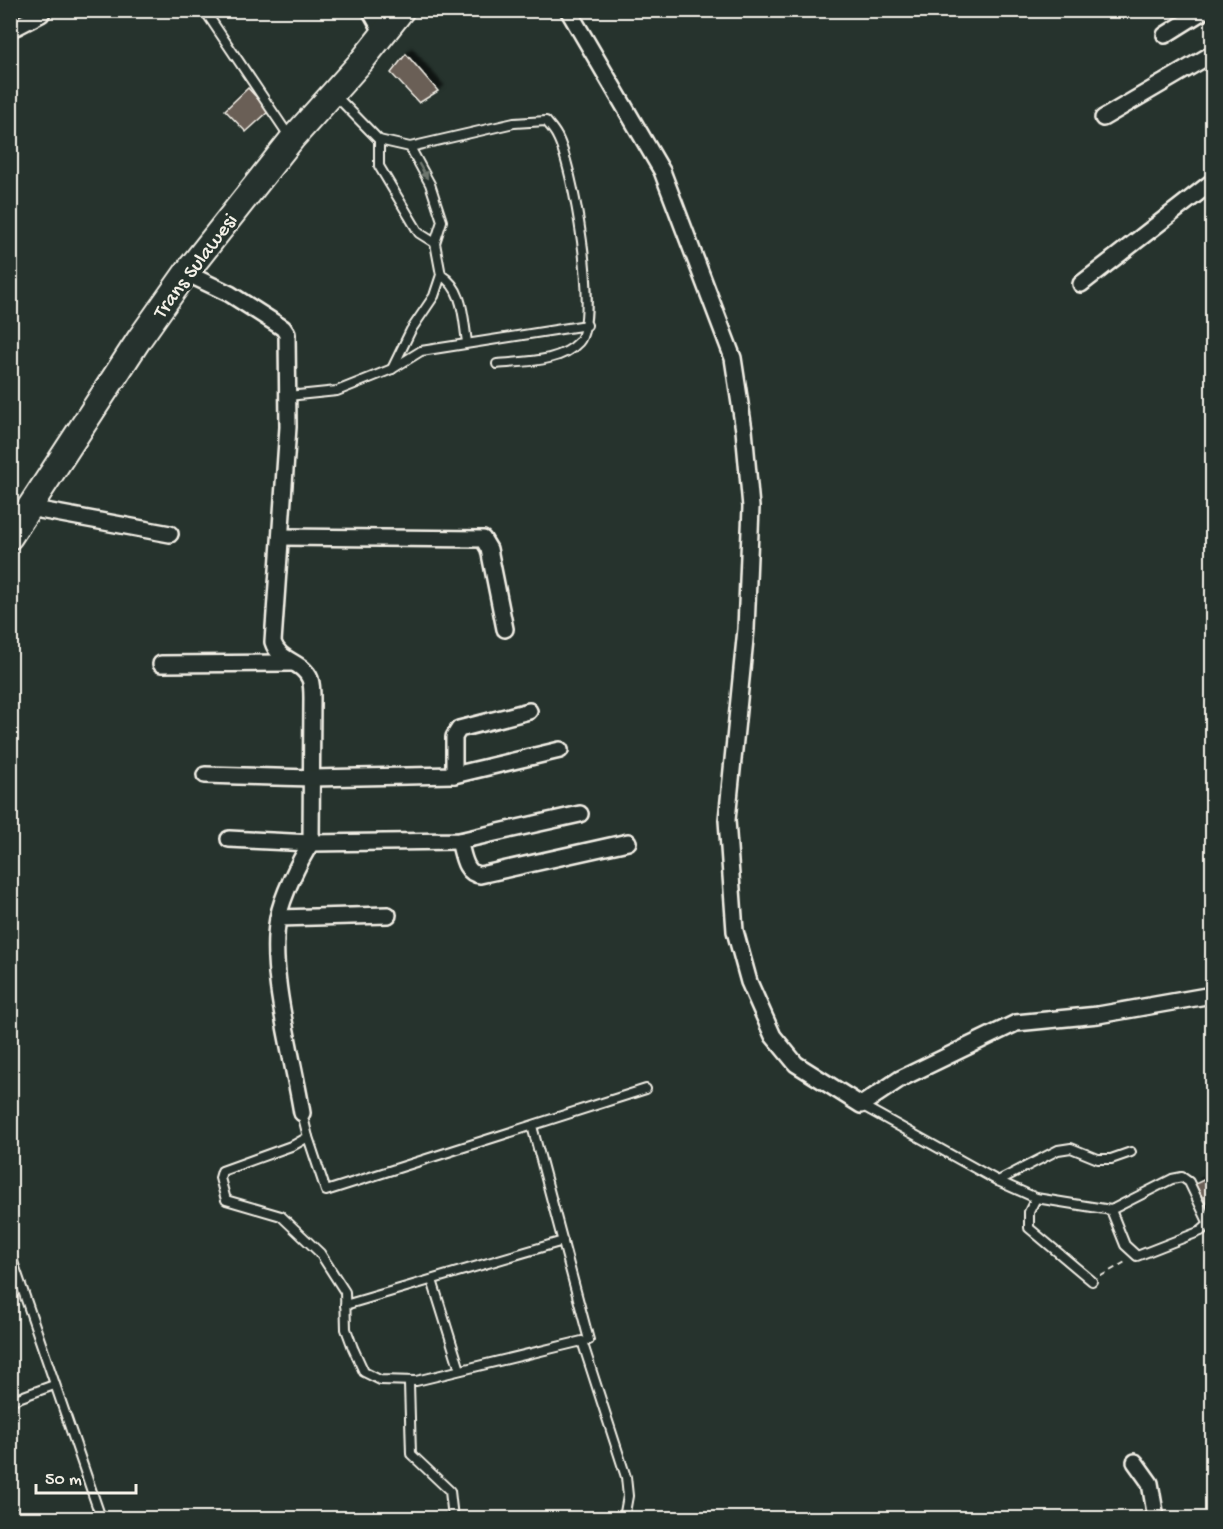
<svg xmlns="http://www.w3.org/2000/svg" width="1223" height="1529" viewBox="0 0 1223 1529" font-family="'Gochi Hand',sans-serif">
  <defs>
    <filter id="shadow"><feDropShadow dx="5.5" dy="-5.5" stdDeviation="1.5" flood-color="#0009"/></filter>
  </defs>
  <rect width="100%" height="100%" fill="#26332d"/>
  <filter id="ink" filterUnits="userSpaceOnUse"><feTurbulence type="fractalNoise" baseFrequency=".0167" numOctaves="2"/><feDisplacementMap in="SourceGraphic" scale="12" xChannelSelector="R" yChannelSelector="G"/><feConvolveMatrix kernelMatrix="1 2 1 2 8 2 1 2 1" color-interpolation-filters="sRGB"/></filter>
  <g filter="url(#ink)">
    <g fill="#6b5f57" stroke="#f4f1e8" stroke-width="1.5" filter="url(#shadow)">
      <polygon points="406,54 438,91 419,103 391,73"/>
      <polygon points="248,88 269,111 246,132 225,110"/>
      <polygon points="1212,1176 1212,1204 1208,1207 1195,1184"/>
    </g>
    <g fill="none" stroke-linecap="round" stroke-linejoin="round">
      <g stroke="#f4f1e8" stroke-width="12">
        <g id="service">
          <polyline points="205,11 289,136"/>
          <polyline points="335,95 379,140 410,147 430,184 442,221 435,243 441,275 434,296 411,330 392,369"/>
          <polyline points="379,140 379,166 419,233 435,243"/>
          <path d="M410,147L514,123L546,121C550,126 554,130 557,136C573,165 600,317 579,342C560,363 523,361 497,364"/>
          <path d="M441,275C464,289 463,318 467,342"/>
          <polyline points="288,396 337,391 392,369 421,351 587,325"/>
          <polyline points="861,1105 998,1181 1036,1198 1111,1210 1172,1179 1182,1177 1189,1182 1209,1224 1201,1231 1137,1256 1125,1245 1111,1210"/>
          <polyline points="302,1113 308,1137 294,1145 222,1171 220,1178 226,1200 281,1216 320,1253 345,1292 346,1329 353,1348 364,1372 380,1380 416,1381 582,1341 626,1477 628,1496 624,1518"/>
          <polyline points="532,1126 589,1340"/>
          <polyline points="308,1137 326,1191 646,1089"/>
          <polyline points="998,1181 1058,1150 1071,1148 1098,1159 1111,1159 1131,1152"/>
          <polyline points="1036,1198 1029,1212 1029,1228 1092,1281"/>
          <polyline points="10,1253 101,1518"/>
          <polyline points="432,1280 460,1370"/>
          <polyline points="345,1305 563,1241"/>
          <polyline points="409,1383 411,1454 450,1491 453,1518"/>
          <polyline points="10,1401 54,1385"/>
          <polyline points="10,1509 14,1518"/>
        </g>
      </g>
      <g stroke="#f4f1e8" stroke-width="20">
        <g id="minor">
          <polyline points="370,10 383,33"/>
          <polyline points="568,10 662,171 733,358 744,430 751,507 746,629 727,820 735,931 749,982 773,1036 796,1064 861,1105 900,1079 1016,1023 1098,1015 1212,995"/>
          <polyline points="10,27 16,27 41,14 43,10"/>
          <polyline points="1165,35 1205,10"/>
          <polyline points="1103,118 1212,54"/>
          <path d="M186,273L230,294L283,328L287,334L288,427L273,642C279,662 303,661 310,679C312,685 312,692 312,698L311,843C299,861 282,897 278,918C268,974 293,1056 302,1113"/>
          <polyline points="1081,284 1212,182"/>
          <polyline points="29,508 170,534"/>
          <polyline points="281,537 483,539 489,549 505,629"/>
          <polyline points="161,664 292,663"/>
          <polyline points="205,775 312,778 454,775 560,750"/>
          <polyline points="454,775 454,737 459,729 529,711"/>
          <polyline points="229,839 311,843 459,841 580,814"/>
          <path d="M459,841C463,853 464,874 480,875L628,842"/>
          <polyline points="278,918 388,915"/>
          <polyline points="1135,1462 1150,1483 1156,1518"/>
        </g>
      </g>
      <g stroke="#f4f1e8" stroke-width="28">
        <polyline id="trunk" points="10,537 140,338 186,273 292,139 361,62 402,10"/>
      </g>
      <polyline stroke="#f4f1e8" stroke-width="2" stroke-dasharray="6 4.5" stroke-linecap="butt" points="1101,1276 1127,1261"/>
      <use href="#service" stroke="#26332d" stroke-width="8"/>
      <use href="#minor" stroke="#26332d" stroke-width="15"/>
      <use href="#trunk" stroke="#26332d" stroke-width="24"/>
    </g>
    <defs><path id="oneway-solid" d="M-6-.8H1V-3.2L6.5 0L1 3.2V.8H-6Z" transform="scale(1.5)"/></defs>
    <use fill="#6e766e" href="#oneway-solid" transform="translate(423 171) rotate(60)"/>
  </g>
  <g text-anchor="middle" stroke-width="6" stroke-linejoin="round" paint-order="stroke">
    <g font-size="21" fill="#f4f1e8" stroke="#26332d">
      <text transform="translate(194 265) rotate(-53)" y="7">Trans Sulawesi</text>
    </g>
  </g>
  <rect width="1223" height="1529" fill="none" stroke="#26332d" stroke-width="36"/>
  <rect x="18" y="18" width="1187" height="1493" fill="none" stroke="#f4f1e8" stroke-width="2" filter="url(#ink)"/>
  <path d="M36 1484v9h100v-9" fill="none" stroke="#f4f1e8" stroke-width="3"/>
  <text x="45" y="1484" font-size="18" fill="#f4f1e8" stroke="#26332d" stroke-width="4.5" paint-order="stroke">50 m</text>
</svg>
